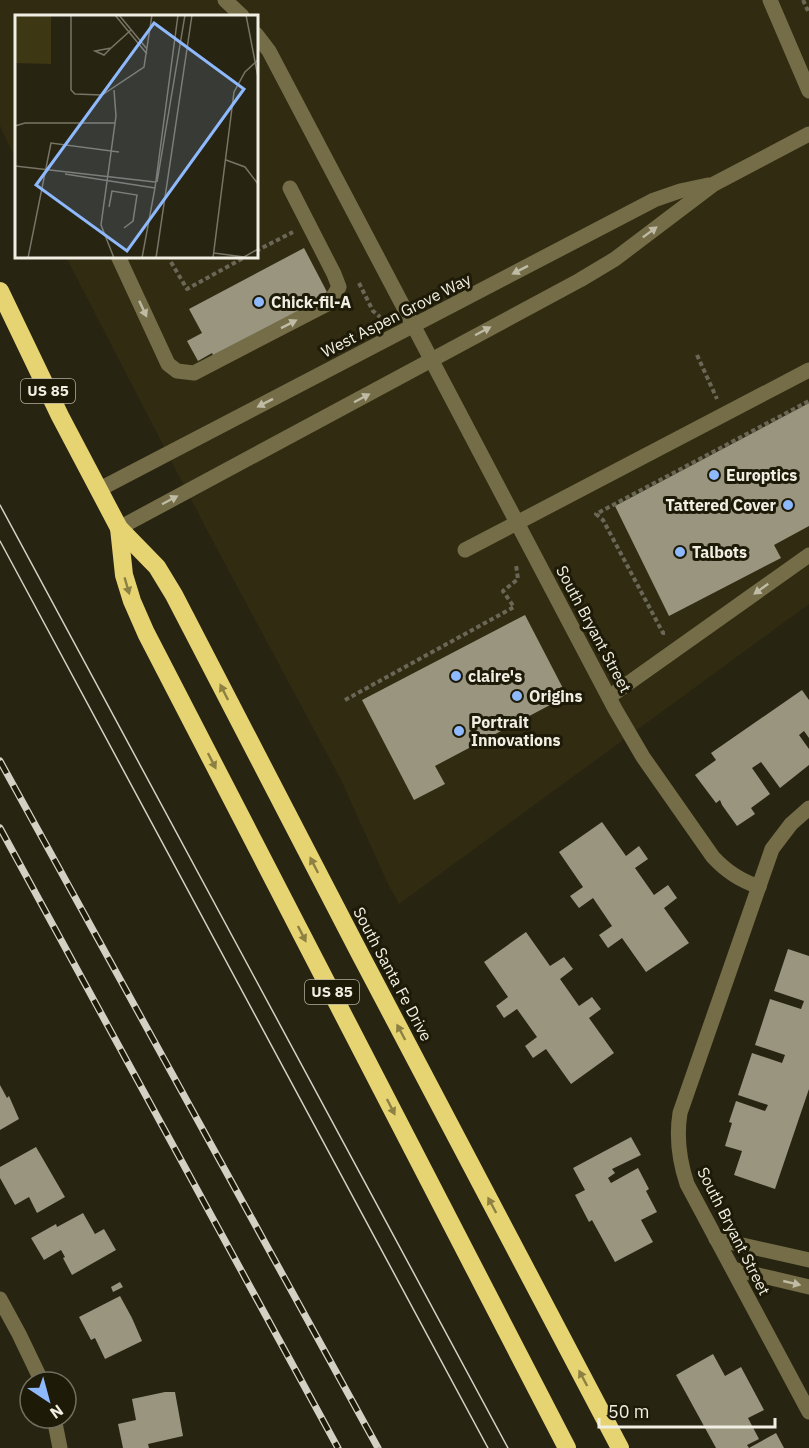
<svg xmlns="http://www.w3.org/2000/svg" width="809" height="1448" viewBox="0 0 809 1448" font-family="'IBM Plex Sans',sans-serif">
  <rect width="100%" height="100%" fill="#282412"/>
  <polygon fill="#302b11" points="0,0 809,0 809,604 399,904 388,884 341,780 208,532 66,257 256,256 256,16 16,16 16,160 0,126"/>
  <g fill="#99957f">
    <polygon points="304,248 327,292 318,297 320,301 214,357 212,353 198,361 187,341 202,333 189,309"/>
    <polygon points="809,403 809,526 774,545 781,558 669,616 615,506"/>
    <polygon points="525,615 567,696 435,766 445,784 414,800 362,700"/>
    <polygon points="802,690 809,700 809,738 804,731 799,735 809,749 809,765 780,788 761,762 752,768 770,794 751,808 755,814 737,826 722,805 720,800 716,803 695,775 716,760 711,753"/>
    <polygon points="602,822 626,856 639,846 648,859 635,868 654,895 668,885 677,898 664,908 689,943 646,972 622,938 608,948 599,935 612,926 593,898 579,908 570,896 583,887 559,852"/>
    <polygon points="526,932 550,966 564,957 573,969 560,979 579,1006 592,997 601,1009 589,1018 614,1053 571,1084 546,1049 533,1058 525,1046 537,1037 517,1009 504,1018 496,1006 508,997 484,962"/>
    <polygon points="788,949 809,956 809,1089 775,1189 734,1175 742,1151 725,1146 732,1123 729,1122 736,1101 765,1111 768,1105 738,1095 752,1053 782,1063 785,1055 755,1045 770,999 801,1009 804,1001 774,991"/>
    <polygon points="0,1085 7,1098 9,1096 19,1119 0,1130"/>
    <polygon points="631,1137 641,1155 612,1169 615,1173 608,1178 611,1183 638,1168 649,1189 646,1191 657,1212 641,1220 653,1242 615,1262 592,1220 589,1222 575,1195 585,1190 573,1168"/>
    <polygon points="36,1147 65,1197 37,1213 29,1197 15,1205 0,1178 0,1167"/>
    <polygon points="83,1213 95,1234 104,1229 116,1250 72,1275 63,1258 65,1257 61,1250 44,1260 31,1238 56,1224 57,1227"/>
    <polygon points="120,1282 123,1287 113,1292 111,1287"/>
    <polygon points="120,1296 132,1318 142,1341 105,1359 95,1338 91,1340 79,1317"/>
    <polygon points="713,1354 725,1376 741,1367 764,1410 748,1418 759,1439 747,1445 749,1448 776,1433 784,1448 716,1448 676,1375"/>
    <polygon points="165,1392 175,1392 183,1436 148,1444 149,1448 123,1448 118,1424 136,1420 132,1399"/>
  </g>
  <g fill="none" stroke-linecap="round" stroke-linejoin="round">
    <g stroke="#6a6757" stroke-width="4" stroke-dasharray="4.5 3" stroke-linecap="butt">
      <polyline points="803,0 809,13"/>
      <polyline points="256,251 293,232"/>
      <polyline points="171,262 187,289 247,256"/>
      <polyline points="359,283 373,311 380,317"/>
      <polyline points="697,355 717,399"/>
      <polyline points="665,633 663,633 603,520 596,514 809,401"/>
      <polyline points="345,700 514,607 503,591 518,579 516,565"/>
    </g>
    <g stroke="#746d48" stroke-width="15">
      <polyline points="225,0 242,16"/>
      <polyline points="770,0 809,91"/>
      <path d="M256,34L269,51L615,709L643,757L713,857C727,872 740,880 759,887"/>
      <polyline points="118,256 168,364 177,371 194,373 329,303 339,287 334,274 290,188"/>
      <polyline points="98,490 654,200 680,191 708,185"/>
      <polyline points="119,528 580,280 615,259 714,184 809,134"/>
      <polyline points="465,550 809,370"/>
      <polyline points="609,697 809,555"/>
      <path d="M809,808L791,824L772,849L680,1113C676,1138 679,1160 687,1184L809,1412"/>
      <polyline points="716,1239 809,1260"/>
      <polyline points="733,1269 809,1287"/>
      <polyline points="0,1299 19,1334 42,1382"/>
      <polyline points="54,1418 60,1448"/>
    </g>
    <g stroke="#e6d372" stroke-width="18">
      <polyline points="0,291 60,416 119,528 157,567 174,595 360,954 620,1448"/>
      <polyline points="119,528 124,575 132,601 146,633 567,1448"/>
    </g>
    <g stroke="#d3d1c4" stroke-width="1.5">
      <polyline points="0,505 508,1448"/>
      <polyline points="0,541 488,1448"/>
    </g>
    <g stroke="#d3d1c4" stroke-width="7">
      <g id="rail">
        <polyline points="0,761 378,1448"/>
        <polyline points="0,828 338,1448"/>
      </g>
    </g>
    <use href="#rail" stroke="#1e1a08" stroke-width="4.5" stroke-dasharray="14" stroke-linecap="butt"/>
  </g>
  <defs><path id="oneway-solid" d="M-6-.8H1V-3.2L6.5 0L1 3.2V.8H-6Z" transform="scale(1.5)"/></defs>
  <g fill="#bfbba5">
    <use href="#oneway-solid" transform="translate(650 232) rotate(-37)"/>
    <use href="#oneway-solid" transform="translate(520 270) rotate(153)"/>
    <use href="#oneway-solid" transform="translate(143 309) rotate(65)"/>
    <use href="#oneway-solid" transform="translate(289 324) rotate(-27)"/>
    <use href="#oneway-solid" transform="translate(483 331) rotate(-28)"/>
    <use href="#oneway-solid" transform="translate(362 398) rotate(-28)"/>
    <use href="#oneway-solid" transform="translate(265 403) rotate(153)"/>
    <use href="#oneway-solid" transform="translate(170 500) rotate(-28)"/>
    <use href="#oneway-solid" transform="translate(761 589) rotate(144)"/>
    <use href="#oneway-solid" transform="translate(792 1283) rotate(13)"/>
  </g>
  <g fill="#8c8042">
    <use href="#oneway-solid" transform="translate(127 586) rotate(74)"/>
    <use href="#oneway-solid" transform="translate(224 692) rotate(-117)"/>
    <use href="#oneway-solid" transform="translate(212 761) rotate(63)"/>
    <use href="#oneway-solid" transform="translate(314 865) rotate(-117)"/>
    <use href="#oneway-solid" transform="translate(302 934) rotate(63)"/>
    <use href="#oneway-solid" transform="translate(401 1032) rotate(-118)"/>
    <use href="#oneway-solid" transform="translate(391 1107) rotate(63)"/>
    <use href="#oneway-solid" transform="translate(492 1205) rotate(-118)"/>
    <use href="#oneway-solid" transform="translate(583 1378) rotate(-118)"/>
  </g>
  <g fill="#8eb9fd" stroke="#1e1a08" stroke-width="2">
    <circle cx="259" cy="302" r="6"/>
    <circle cx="714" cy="475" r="6"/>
    <circle cx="788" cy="505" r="6"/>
    <circle cx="680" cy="552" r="6"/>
    <circle cx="456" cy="676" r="6"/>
    <circle cx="517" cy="696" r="6"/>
    <circle cx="459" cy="731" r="6"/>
  </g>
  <g text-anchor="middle" stroke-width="6" stroke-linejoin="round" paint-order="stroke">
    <g fill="#1e1a08" stroke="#b2afa1" stroke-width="1.5">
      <rect x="21" y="379" width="54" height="24" rx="4.5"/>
      <rect x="305" y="980" width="54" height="24" rx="4.5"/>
    </g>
    <g font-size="15" font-weight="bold" fill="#f1efe3">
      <text x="48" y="396">US 85</text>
      <text x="332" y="997">US 85</text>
    </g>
    <g font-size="16" font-weight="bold" fill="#f1efe3" stroke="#1e1a08" text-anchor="start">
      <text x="271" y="308">Chick-fil-A</text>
      <text x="726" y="481">Europtics</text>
      <text x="776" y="511" text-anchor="end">Tattered Cover</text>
      <text x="692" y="558">Talbots</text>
      <text x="468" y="682">claire's</text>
      <text x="529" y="702">Origins</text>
      <text x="471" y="728">Portrait<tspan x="471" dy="18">Innovations</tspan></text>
    </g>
    <g font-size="16" fill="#f1efe3" stroke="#1e1a08">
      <text transform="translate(396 315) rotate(-27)" y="6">West Aspen Grove Way</text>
      <text transform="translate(594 629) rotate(62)" y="6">South Bryant Street</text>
      <text transform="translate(393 974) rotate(62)" y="6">South Santa Fe Drive</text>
      <text transform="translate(734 1231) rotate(63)" y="6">South Bryant Street</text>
    </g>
  </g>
  <g transform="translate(15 15)">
    <rect width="243" height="243" fill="#282412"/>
    <path d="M0,0H36V49L0,48Z" fill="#3e3714"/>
    <path fill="none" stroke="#787566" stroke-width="1.5" d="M56,0V75L60,79L87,80L129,52L137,0M100,0L132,39M104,0L132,34M231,0L243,62M96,33L89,40L80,36L96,33L116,15M0,111L10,108H100M211,145L230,152L243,169M0,151L140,167M50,159L140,173M142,167L170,0M94,192L97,176L122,180L118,206L109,213M199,238L229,242L243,234M13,243L36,128L104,137M99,243L86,210L101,101L99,75M127,243L140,173L163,0M141,243L177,0M198,243L219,77L230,57L243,45"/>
    <path fill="#8eb9fd" fill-opacity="0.15" stroke="#8eb9fd" stroke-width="3" d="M139,8L229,74L112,236L21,170Z"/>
    <rect width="243" height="243" fill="none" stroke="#f1efe3" stroke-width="3"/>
  </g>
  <g transform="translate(48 1400) rotate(144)"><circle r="28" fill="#1e1a08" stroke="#726f60" stroke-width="1.5"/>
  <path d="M0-4.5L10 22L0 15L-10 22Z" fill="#8eb9fd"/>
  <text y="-9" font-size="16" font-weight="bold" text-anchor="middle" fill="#f1efe3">N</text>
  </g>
  <path d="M599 1418v9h176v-9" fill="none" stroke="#f1efe3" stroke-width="3"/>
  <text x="608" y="1418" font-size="18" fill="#f1efe3" stroke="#1e1a08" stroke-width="4.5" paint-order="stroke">50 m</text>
</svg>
